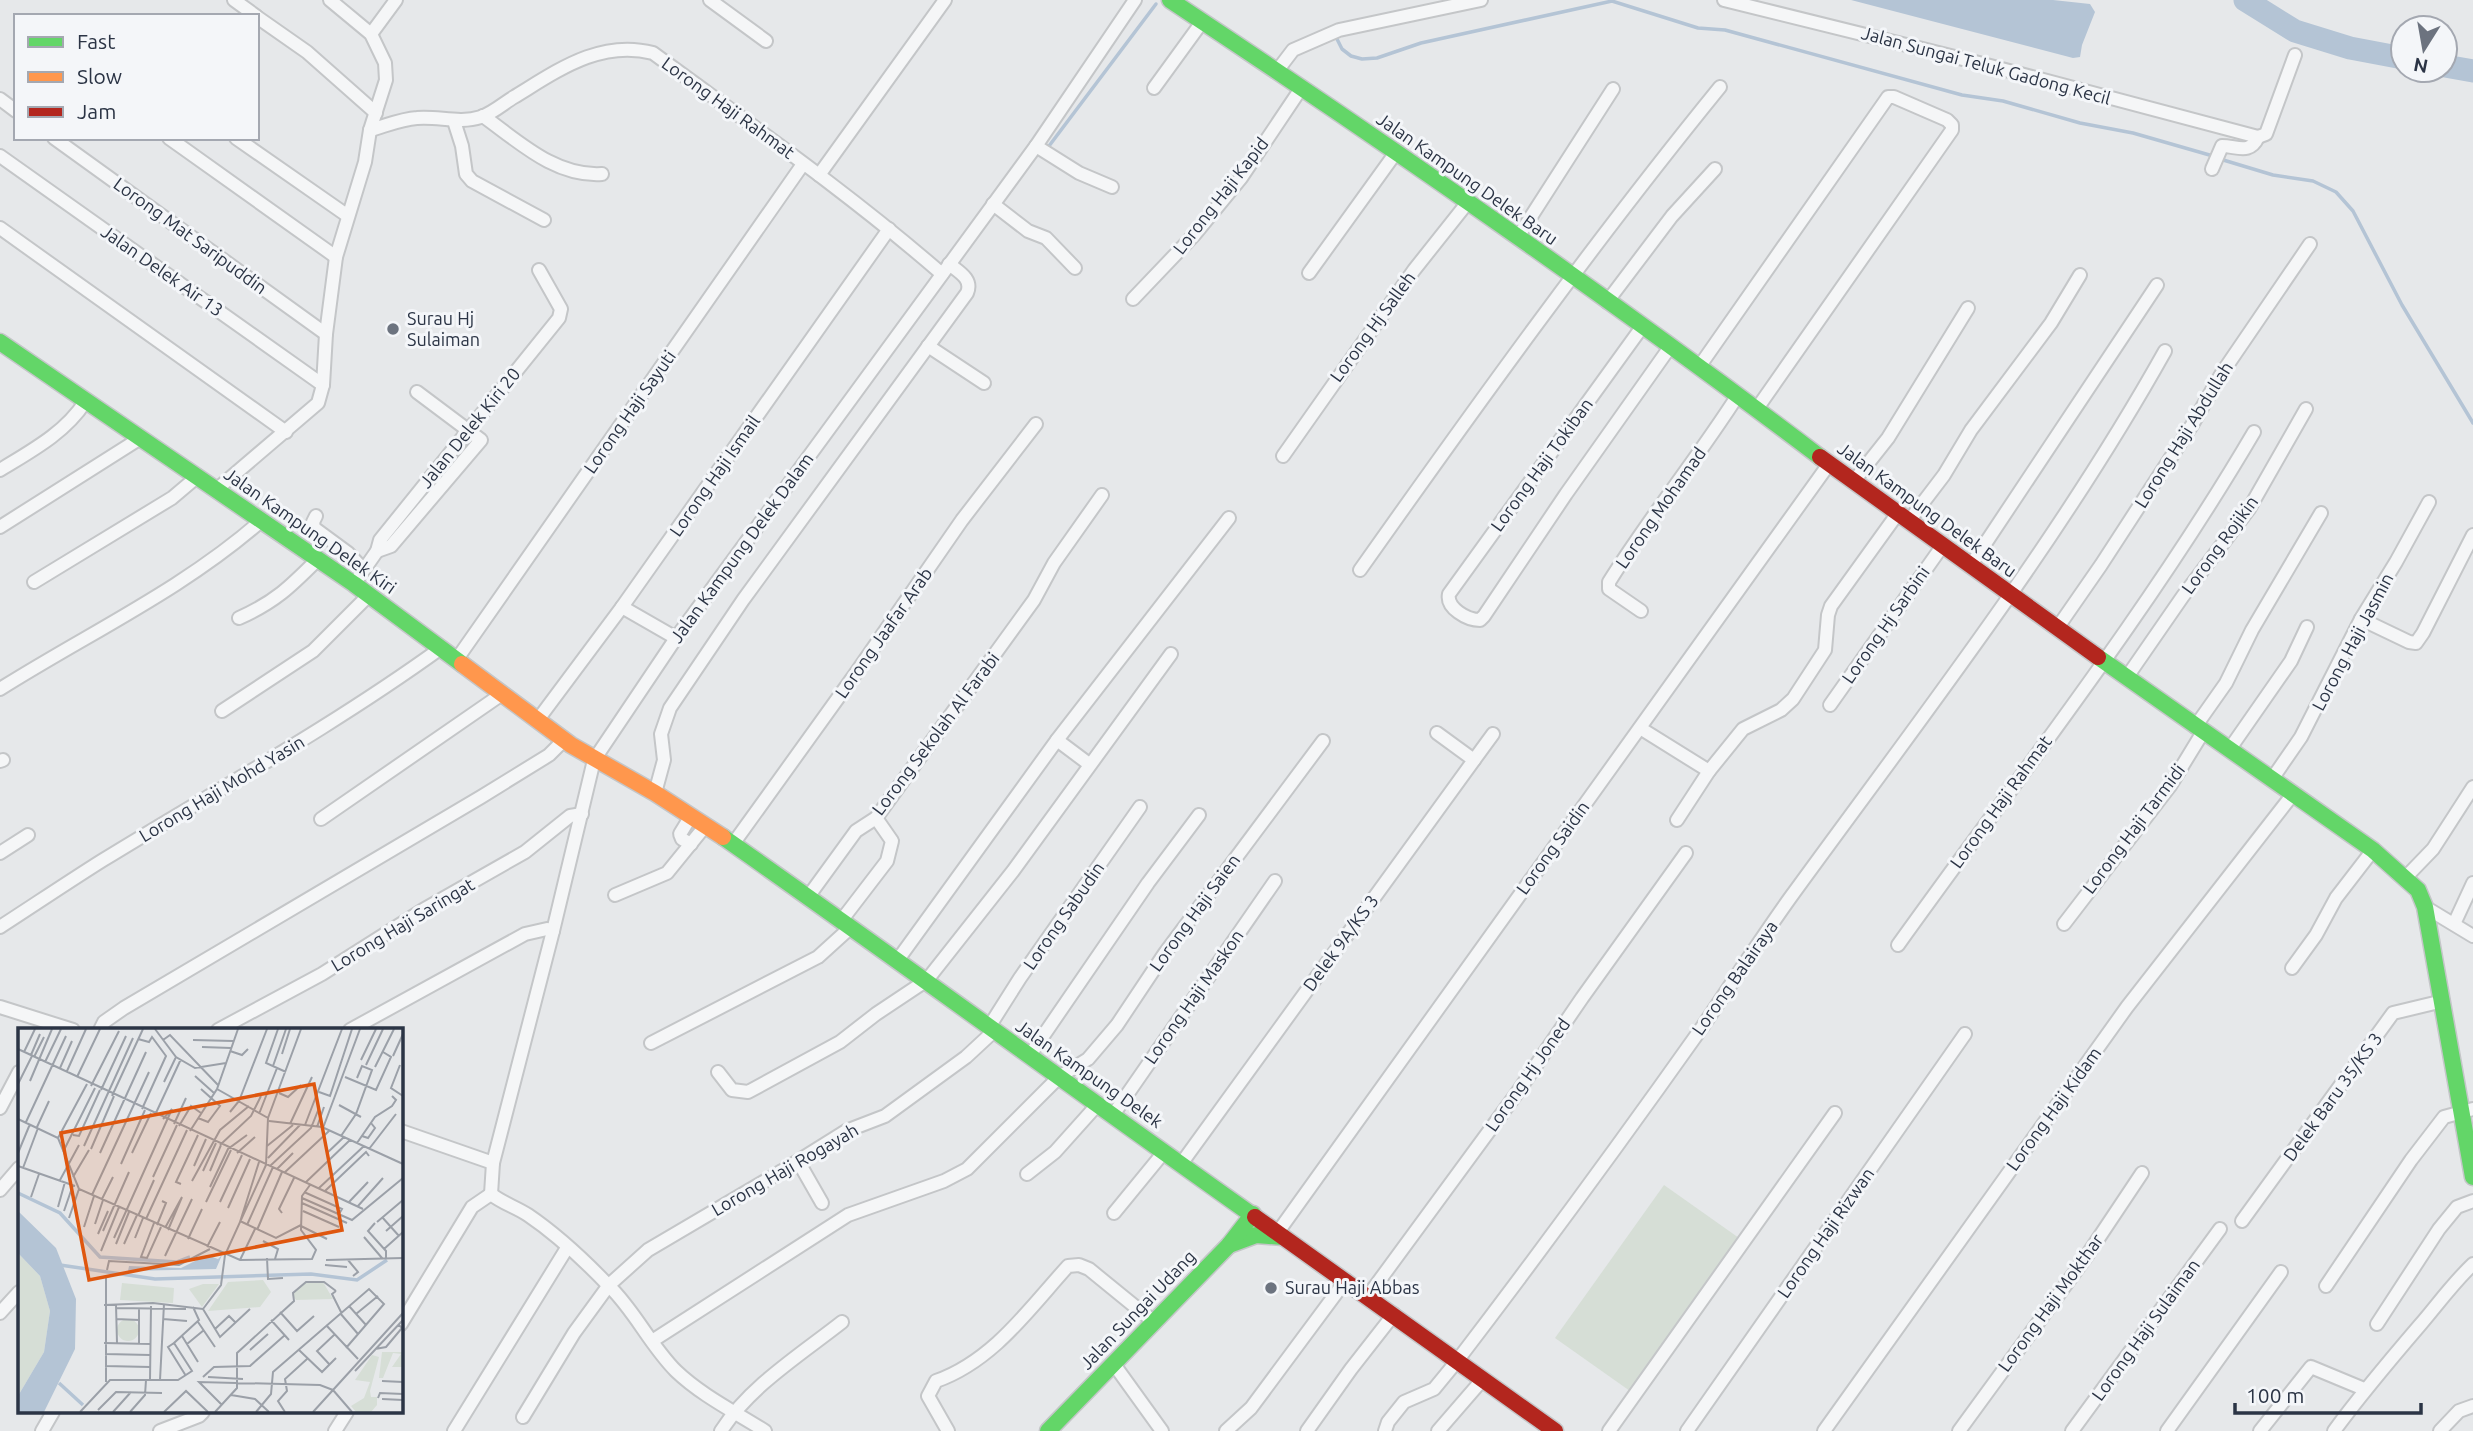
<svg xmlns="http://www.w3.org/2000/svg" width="2473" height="1431" viewBox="0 0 2473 1431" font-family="Ubuntu,sans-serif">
  <rect width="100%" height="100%" fill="#e6e8ea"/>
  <polygon fill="#d6ded6" points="1664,1185 1739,1238 1630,1391 1555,1338"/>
  <polygon fill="#b4c4d5" points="1851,0 2053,0 2090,4 2095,12 2082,45 2080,57 2073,58"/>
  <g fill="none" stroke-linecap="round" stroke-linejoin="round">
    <g stroke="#b4c4d5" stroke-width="3.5">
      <polyline points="1337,39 1342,49 1351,56 1362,59 1377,58 1421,43 1612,1 1698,28 1725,30 1962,95 2003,101 2080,123 2133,133 2213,156"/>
      <polyline points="1049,146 1156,4"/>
      <polyline points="2220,159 2273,175 2313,181 2336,192 2353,211 2402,305 2473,423"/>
    </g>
    <g stroke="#b4c4d5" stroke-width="23">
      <polyline points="2245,0 2295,31 2350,48 2403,58"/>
      <polyline points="2445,66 2473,71"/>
    </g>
    <g stroke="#c4c6c8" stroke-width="16">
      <g id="street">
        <polyline points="234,0 256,16"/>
        <polyline points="710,0 766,41"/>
        <polyline points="1724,0 1979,63 2258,137 2266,134 2295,55"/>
        <polyline points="257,17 307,52 376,113"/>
        <polyline points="371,34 396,0"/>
        <polyline points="1277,71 1293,50 1339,30 1481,0"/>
        <polyline points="1154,88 1202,22"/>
        <polyline points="0,99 16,111"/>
        <path d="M483,116C518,141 555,177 602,174"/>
        <polyline points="454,121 462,146 466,174 472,181 544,220"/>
        <path d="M370,130C385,126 401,119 417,118C439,116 459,124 481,117C493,113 504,103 514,97C557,71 600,39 653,53C751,125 850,194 942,274"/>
        <polyline points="54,138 326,334"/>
        <polyline points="169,138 336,257"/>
        <polyline points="236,138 348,216"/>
        <polyline points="1036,146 1079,173 1112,187"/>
        <polyline points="0,156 323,385"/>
        <path d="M2212,169L2222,146C2237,146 2250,155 2258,137"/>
        <polyline points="819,175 945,0"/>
        <polyline points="993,204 1028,231 1046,238 1075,268"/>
        <polyline points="0,228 286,432"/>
        <polyline points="1518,237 1613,89"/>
        <polyline points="1309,273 1397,151"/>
        <polyline points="1133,299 1195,234 1241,178 1302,87"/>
        <polyline points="1607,302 1672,216 1715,169"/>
        <path d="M1642,327L1449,594C1446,608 1467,620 1480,620L1484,616L1566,494L1670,347"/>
        <polyline points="928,346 984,383"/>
        <polyline points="1699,367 1888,97 1894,97 1947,120 1952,125 1952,130 1756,410"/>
        <polyline points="1283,456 1414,270 1468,202"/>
        <path d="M0,470C31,451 65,433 85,402"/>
        <polyline points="1854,481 1888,438 1968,308"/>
        <polyline points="216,490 318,403 323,385 326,334 336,257 365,162 370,130 386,80 385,63 371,34 330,0"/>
        <polyline points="316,516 313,522 314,528 348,553 363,569"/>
        <polyline points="1909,521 1944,475 1971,430 2051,323 2080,275"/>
        <polyline points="0,527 139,439"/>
        <polyline points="377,551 391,546 481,440 417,392"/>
        <polyline points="1971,565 2157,285"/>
        <path d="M1360,570C1476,406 1593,243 1720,87"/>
        <polyline points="34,582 172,498 198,476"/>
        <polyline points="354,584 377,551 380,540 559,318 561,309 539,270"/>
        <polyline points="622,607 676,638"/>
        <path d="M1641,611L1609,589V582C1649,518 1697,459 1738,395"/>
        <path d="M239,618C275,602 290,587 317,560"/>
        <polyline points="2361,619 2409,642 2416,643 2423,633 2473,535"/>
        <polyline points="2058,627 2101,565 2192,425 2222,373 2310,244"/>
        <polyline points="457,659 803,164"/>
        <polyline points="2127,677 2183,596 2249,509 2306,409"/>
        <path d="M0,689C87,634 184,589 262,520"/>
        <polyline points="1830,705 1943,545"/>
        <polyline points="222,711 313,651 369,595"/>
        <polyline points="537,721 622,607 889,229"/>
        <polyline points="2195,727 2226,683 2252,630 2321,513"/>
        <polyline points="1640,728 1709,771"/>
        <polyline points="1057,740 1089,764"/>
        <polyline points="2229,750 2291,661 2307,627"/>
        <polyline points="1474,760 1493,734"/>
        <polyline points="0,761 3,760"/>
        <polyline points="2272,779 2301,737 2361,619 2396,562 2429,502"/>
        <path d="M655,793L664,760L661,734L670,708L743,600L967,293C973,279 959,272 949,264"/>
        <polyline points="691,816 680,834 682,839 691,844"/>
        <polyline points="321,819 502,694"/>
        <polyline points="1677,820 1709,771 1743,729 1781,710 1793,699 1825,650 1828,615 1831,606 1898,513"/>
        <polyline points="733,844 856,673 962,520 1036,424"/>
        <polyline points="0,853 28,835"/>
        <polyline points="2406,877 2433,849 2473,787"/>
        <polyline points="615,895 667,873 706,825"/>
        <polyline points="808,897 856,831 876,818 1034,600 1054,563 1102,495"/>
        <polyline points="2425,907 2473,936"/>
        <polyline points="841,921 887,861 892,841 876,818"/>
        <polyline points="2064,924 2170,786 2203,732"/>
        <polyline points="2454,924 2473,883"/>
        <path d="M0,927C34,905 68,882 103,860C217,790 333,726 441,648"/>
        <path d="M1898,945C2019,776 2149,611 2254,432"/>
        <polyline points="897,961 1057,740 1229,518"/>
        <polyline points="2292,968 2316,935 2336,898 2373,850"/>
        <polyline points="0,1007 73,1030"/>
        <polyline points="989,1027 1020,978 1140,807"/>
        <polyline points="100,1030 104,1022 124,1008 481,797 549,755 564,740"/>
        <polyline points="218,1030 322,974 423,910 525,852 570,816 582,814"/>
        <polyline points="350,1030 525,934 547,929 553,931"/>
        <polyline points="651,1043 818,957 850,928"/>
        <polyline points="1030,1055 1148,883 1199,815"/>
        <polyline points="718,1072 732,1090 748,1092 840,1042 876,1014 927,980 1013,871 1171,654"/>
        <polyline points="0,1108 19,1072"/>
        <polyline points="1113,1115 1275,881"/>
        <polyline points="401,1131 493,1163"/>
        <polyline points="798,1161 822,1203"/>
        <polyline points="1181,1164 1474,760 1437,733"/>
        <polyline points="1027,1174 1055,1152 1098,1104"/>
        <polyline points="0,1190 19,1168"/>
        <polyline points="491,1194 493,1163 553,931 594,760 676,638 1036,146 1135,0"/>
        <path d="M491,1194C502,1203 516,1207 528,1215C556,1234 586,1262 609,1286C635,1311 650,1345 676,1371C701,1395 735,1412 765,1431"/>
        <polyline points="1114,1213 1164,1152"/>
        <polyline points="2242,1221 2393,1013 2443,1001"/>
        <polyline points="1278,1232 1829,464"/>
        <polyline points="2326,1286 2411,1160 2444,1117 2473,1109"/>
        <polyline points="1368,1296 1517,1093 1582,998 1686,853"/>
        <polyline points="0,1313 19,1292"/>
        <polyline points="401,1324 472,1207 491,1194"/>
        <polyline points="2377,1324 2439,1229 2457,1207 2473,1201"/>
        <polyline points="652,1341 848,1215 944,1181 967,1169 1059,1077 1088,1059 1094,1052 1117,1025 1165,953 1323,741"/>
        <polyline points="1113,1363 1162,1431"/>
        <polyline points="523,1417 574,1333 609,1285 648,1250 782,1171 846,1131 885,1116 966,1057 994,1031"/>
        <polyline points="42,1431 53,1412"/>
        <polyline points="160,1431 199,1416 203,1412"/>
        <polyline points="335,1431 347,1412"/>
        <polyline points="454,1431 567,1248"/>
        <path d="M721,1431C750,1386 800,1355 842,1322"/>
        <path d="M948,1431L928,1396L936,1381C993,1361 1029,1309 1068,1266L1079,1265L1089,1269L1154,1322"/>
        <polyline points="1226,1431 1251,1408 1346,1280"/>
        <polyline points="1307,1431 1351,1369 1394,1314"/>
        <path d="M1385,1431L1388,1422L1404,1402L1434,1389L1457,1361C1541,1251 1623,1139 1703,1026C1732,983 1760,940 1790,898C1920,719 2057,544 2165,351"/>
        <polyline points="1438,1431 1483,1379"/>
        <polyline points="1609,1431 1835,1113"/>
        <polyline points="1687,1431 1965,1034"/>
        <polyline points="1824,1431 2127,1007 2293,794"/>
        <polyline points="1959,1431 2086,1257 2142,1173"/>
        <polyline points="2072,1431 2220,1229"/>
        <polyline points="2167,1431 2281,1272"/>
        <polyline points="2260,1431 2311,1367 2364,1389"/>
        <path d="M2334,1431C2361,1394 2390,1360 2420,1325C2438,1304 2453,1283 2473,1264"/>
        <polyline points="2440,1431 2459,1411 2473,1406"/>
      </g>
    </g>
    <g stroke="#c4c6c8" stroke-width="19">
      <g id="fast">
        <path d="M1170,0C1391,146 1609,297 1820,457"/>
        <polyline points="0,342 354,584 462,664"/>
        <polyline points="2098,657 2373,850 2418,890 2425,907 2473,1177"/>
        <path d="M723,837C901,962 1077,1091 1255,1217"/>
        <polyline points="1229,1245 1256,1235 1283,1237"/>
        <polyline points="1048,1431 1229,1245 1253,1214"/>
      </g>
    </g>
    <g stroke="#c4c6c8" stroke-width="19">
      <polyline id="slow" points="462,664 571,745 655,793 723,837"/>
    </g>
    <g stroke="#c4c6c8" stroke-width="19">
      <g id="jam">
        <polyline points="1820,457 2098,657"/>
        <polyline points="1255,1217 1555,1431"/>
      </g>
    </g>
    <use href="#street" stroke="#f5f6f7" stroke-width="12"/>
    <use href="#fast" stroke="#63d668" stroke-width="16"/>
    <use href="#slow" stroke="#ff974d" stroke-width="16"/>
    <use href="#jam" stroke="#b3261e" stroke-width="16"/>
  </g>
  <g fill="#6c737f" stroke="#f4f6f9" stroke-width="2.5">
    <circle cx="393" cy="329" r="7"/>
    <circle cx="1271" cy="1288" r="7"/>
  </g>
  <g text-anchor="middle" stroke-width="6" stroke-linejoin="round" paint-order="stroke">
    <g font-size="18" fill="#2b3445" stroke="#f4f6f9">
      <text transform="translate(1986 66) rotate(15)" y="6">Jalan Sungai Teluk Gadong Kecil</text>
      <text transform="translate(728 108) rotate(36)" y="6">Lorong Haji Rahmat</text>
      <text transform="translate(1467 179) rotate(35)" y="6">Jalan Kampung Delek Baru</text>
      <text transform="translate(1221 196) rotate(-52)" y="6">Lorong Haji Kapid</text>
      <text transform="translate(190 236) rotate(36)" y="6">Lorong Mat Saripuddin</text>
      <text transform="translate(162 271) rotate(35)" y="6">Jalan Delek Air 13</text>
      <text transform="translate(1373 327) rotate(-54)" y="6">Lorong Hj Salleh</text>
      <text transform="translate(630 412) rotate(-55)" y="6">Lorong Haji Sayuti</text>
      <text transform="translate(470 428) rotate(-51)" y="6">Jalan Delek Kiri 20</text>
      <text transform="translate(2184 435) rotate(-58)" y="6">Lorong Haji Abdullah</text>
      <text transform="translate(1542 465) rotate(-54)" y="6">Lorong Haji Tokiban</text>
      <text transform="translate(715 476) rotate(-55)" y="6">Lorong Haji Ismail</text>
      <text transform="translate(1661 508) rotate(-55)" y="6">Lorong Mohamad</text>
      <text transform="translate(1927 510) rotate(36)" y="6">Jalan Kampung Delek Baru</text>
      <text transform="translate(310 531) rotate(35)" y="6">Jalan Kampung Delek Kiri</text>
      <text transform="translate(2220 545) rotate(-54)" y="6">Lorong Rojikin</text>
      <text transform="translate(742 548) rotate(-54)" y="6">Jalan Kampung Delek Dalam</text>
      <text transform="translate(1886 625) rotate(-55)" y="6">Lorong Hj Sarbini</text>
      <text transform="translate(884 633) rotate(-55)" y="6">Lorong Jaafar Arab</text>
      <text transform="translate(2353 642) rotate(-62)" y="6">Lorong Haji Jasmin</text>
      <text transform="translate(936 734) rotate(-53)" y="6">Lorong Sekolah Al Farabi</text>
      <text transform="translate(222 789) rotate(-31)" y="6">Lorong Haji Mohd Yasin</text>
      <text transform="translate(2001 802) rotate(-54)" y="6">Lorong Haji Rahmat</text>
      <text transform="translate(2134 829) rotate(-53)" y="6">Lorong Haji Tarmidi</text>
      <text transform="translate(1553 848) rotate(-54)" y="6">Lorong Saidin</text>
      <text transform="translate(1195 913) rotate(-54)" y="6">Lorong Haji Saien</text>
      <text transform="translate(1064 916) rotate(-55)" y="6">Lorong Sabudin</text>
      <text transform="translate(403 925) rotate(-31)" y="6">Lorong Haji Saringat</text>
      <text transform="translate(1341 943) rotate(-54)" y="6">Delek 9A/KS 3</text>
      <text transform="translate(1735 978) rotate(-55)" y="6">Lorong Balairaya</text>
      <text transform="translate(1194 997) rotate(-55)" y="6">Lorong Haji Maskon</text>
      <text transform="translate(1089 1074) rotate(35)" y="6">Jalan Kampung Delek</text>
      <text transform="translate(1528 1075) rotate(-55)" y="6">Lorong Hj Joned</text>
      <text transform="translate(2333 1097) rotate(-54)" y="6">Delek Baru 35/KS 3</text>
      <text transform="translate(2054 1109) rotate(-54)" y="6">Lorong Haji Kidam</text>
      <text transform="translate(785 1170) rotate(-30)" y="6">Lorong Haji Rogayah</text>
      <text transform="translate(1826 1233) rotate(-55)" y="6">Lorong Haji Rizwan</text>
      <text transform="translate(2051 1303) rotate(-54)" y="6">Lorong Haji Mokthar</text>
      <text transform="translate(1138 1310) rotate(-46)" y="6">Jalan Sungai Udang</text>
      <text transform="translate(2146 1330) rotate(-54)" y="6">Lorong Haji Sulaiman</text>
    </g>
    <g font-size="18" fill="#2b3445" stroke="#f4f6f9" text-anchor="start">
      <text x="407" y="325">Surau Hj<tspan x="407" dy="21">Sulaiman</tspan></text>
      <text x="1285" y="1294">Surau Haji Abbas</text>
    </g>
  </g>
  <g transform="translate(18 1028)">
    <rect width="385" height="385" fill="#e6e8ea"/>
    <path d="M0,225L22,248L32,283L26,324L0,368ZM245,252L253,264L242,279L190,283L210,254ZM288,254H305L315,271L278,272L274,267ZM104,255L156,260L155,275L102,272ZM185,256H201L184,279L171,261ZM99 302a11 11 0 1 1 22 0a11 11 0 1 1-22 0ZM364,324H385V339H374L383,326L375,325L365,350H361ZM354,327L361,329L352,363L353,369H359V377L353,384H338L333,378L346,370L352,354L337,352Z" fill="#d6ded6"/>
    <path d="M0,183L38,220L58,271L57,321L26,384H0V368L26,324L32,283L22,248L0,225ZM189,227L200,231L204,227L198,241L110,243L111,238L163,240Z" fill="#b4c4d5"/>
    <path fill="none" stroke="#b4c4d5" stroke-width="3.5" d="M0,165L42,185L82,229L159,234L172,229M42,237L137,251L293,246L339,252L369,232M41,355L65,377"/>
    <path fill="none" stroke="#9ba0a8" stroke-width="2" d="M137,1L158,29L177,40L208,35M260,1L248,35L268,44M120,11L131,14L134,9L148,28L124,81M145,12L152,7L200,57M175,12L215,13M184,19L213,20M0,21L345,181M212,23L224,27L230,21M6,24L17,1M264,26L272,1M13,27L22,6M375,28L385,6M16,29L26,9M343,32L358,1M27,34L43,1M348,37L365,1M382,37L373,60L385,68M255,38L268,1M357,39L376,1M42,40L54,13M49,43L68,1M177,48L196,65M59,49L82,1M327,49L358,62L373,29L365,24M12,53L34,1M146,54L158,29M0,56L14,28M73,58L101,3M199,61L250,90M83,62L108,8M301,64L312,68L334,1M261,65L270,69L283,57M94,68L125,1M321,77L343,89M212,84L221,73L249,1M241,86L259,40M137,87L163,31M180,90L190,94L202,78L183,61M250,90L283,1M0,91L40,110L61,161L222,232L294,231L298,222L283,202L284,168L292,157M251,93L304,99L385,136M8,94L48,8M156,96L168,70M272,96L294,49M287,97L324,1M161,98L173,78L183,85M19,99L31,73M299,99L306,79M305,100L342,1M172,103L199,61L220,1M55,107L61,108L82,62M323,108L338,86L354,42L344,38L339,50M344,108L350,110L357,100L353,95M40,110L69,56M339,115L357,89L374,78L378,72L374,68M202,117L233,88L243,68M66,118L115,10M249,118L275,97M73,121L96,68M351,121L378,86M45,124L77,60M0,125L12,96M82,125L128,24M114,125L133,85M219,125L237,109M309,125L326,109M250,130L282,97M103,136L127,82M0,138L57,158M176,138L188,111M252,138L293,100L301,80M5,140L20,100M259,141L275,125M185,143L198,115M192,143L203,117M266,145L311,103M55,149L71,122M135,149L159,97M42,152L61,117M174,153L202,102L231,78M287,155L332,112M163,156L158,154L180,107M192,159L210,121L229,107M301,160L346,118M307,163L348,124L351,128M286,164L324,181L321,186M74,167L131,44M13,169L21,146M284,170L334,192L385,150M84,171L95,149M188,174L213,122M202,174L224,127M331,174L350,154M284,175L329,195M340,178L365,150M40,179L47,154M210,180L232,131M46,183L55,157M285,183L321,199M264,185L261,181L276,150M120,188L136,152M364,189L381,208M51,190L61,161M128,191L169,102M222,193L258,210L283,197M222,194L241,134M359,194L385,172M136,195L123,229L129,230L143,199M357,195L350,203L368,223V230M77,196L85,172M139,197L148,175L144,173M229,197L255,139M283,198L309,211M66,199L76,168M147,200L164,169M150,202L164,169M239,202L264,144M85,203L111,144M368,203L385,188M80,206L90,183M346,209L364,230M96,210L154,81L145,91M117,210L125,190M170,211L184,181M245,213L260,221L257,231M98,216L111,184M106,216L119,187M189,219L202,194M366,221L385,204M83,223L101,179M147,228L174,171M249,230L250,251L265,250M222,232L237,201M308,232L385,230M330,232L340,244L335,248M307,237L329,239M89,242L91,233L161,237L192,221M88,249V354M318,263L314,266L323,284M86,277L135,275L185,281M98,277L99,315M331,278L348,297M98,280L168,281M185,281L203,257L207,227L248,137L250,90M185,281L202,309L232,281M262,284L279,303L296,288M322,285L340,306M338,286L360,268M98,291L121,292M145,291L169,293M253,292L271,312M180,294L197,319M308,297L340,331M197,301L211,288L218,295M164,308L180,334M86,315L133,316M156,315L150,319L168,348M121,316V280M169,316L186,302M357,321L368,319L384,300L381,297M232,322L250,306M281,322L304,344L318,330M87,326L132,327M312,337L299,323L316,307M87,338L132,339M337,343L385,292M185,349L196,339L232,338L267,307M190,349L225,351M132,352L133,278M142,352L146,276M364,353L385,354M315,362L334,384M213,367L237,371L251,384M360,370L362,365L385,366M364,371L385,372M204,377L181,354L302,357L315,362M80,382L98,364L144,365M62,384L92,352H160L174,343L156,315L181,292L175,279M95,384L113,364M112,384L127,367L128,352M146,384L168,363L190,384M197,384L219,360V325L276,273L275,265L288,254H306L318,263M238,384L253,366L255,344L351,261L366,276L328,320M267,384L260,373L269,363L267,351L289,331M295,384L385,285"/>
    <path fill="#df570f" fill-opacity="0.15" stroke="#df570f" stroke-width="3.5" d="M296,56L324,202L71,252L43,105Z"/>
    <rect width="385" height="385" fill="none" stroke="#2b3445" stroke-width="3.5"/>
  </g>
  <rect x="14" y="14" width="245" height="126" fill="#f4f6f9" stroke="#a4a8b1" stroke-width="2"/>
  <rect x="28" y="37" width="35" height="10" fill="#63d668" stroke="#a4a8b1" stroke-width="2"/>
  <text x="77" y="49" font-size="21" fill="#2b3445">Fast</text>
  <rect x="28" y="72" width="35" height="10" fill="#ff974d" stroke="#a4a8b1" stroke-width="2"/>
  <text x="77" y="84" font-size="21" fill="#2b3445">Slow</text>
  <rect x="28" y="107" width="35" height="10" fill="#b3261e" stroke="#a4a8b1" stroke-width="2"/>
  <text x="77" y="119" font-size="21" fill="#2b3445">Jam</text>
  <g transform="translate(2424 49) rotate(191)"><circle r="33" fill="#f4f6f9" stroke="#a4a8b1" stroke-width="2"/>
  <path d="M0-5L12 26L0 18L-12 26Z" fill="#6c737f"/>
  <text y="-10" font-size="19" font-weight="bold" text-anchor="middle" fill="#2b3445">N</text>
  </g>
  <path d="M2235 1403v10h186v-10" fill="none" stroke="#2b3445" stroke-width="3.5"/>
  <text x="2246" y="1403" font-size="21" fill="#2b3445" stroke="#f4f6f9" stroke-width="5" paint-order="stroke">100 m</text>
</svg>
